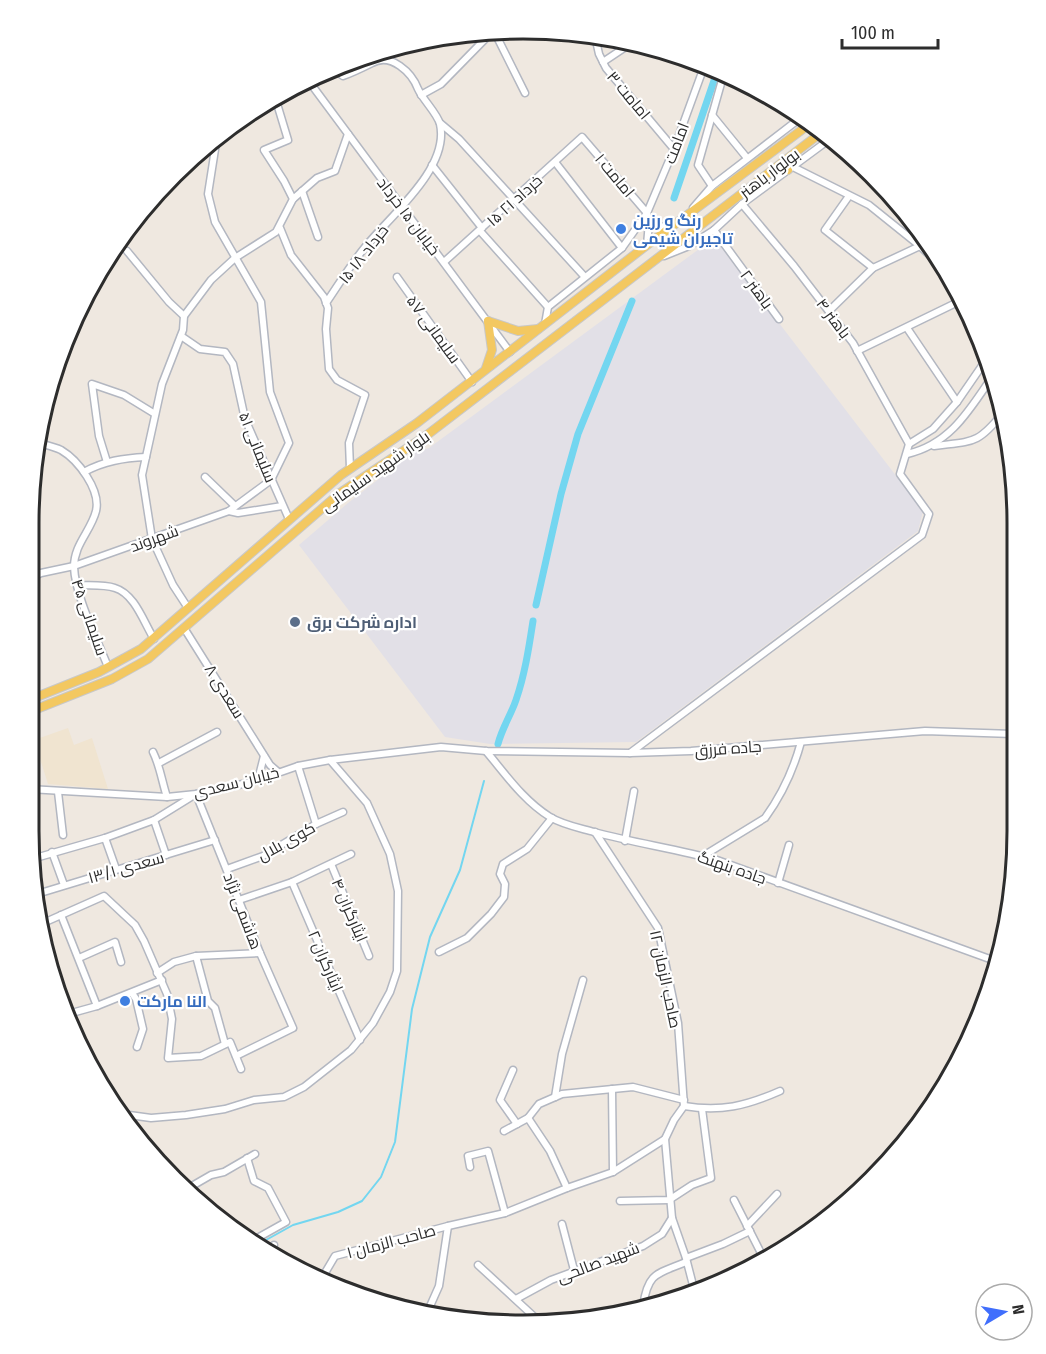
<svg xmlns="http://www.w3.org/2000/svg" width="1046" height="1354" viewBox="0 0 1046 1354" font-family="'Fira Sans Condensed',Cairo,sans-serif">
  <rect width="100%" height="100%" fill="#efe8e0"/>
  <polygon fill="#e2e0e7" points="714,238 923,511 918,531 636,742 490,744 445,737 299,545 348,503 412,453 429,448"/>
  <polygon fill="#f0e4d0" points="68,728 74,745 92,738 108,789 48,784 34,740"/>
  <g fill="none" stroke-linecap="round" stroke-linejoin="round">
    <polyline stroke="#73d6f0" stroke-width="2" points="257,1245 293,1225 338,1212 362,1201 381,1177 395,1142 412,1009 430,937 460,870 484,781"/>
    <g stroke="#73d6f0" stroke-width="7">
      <polyline points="674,198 718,69"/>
      <polyline points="536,605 561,494 578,434 632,301"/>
      <path d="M498,744C502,728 511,715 516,700C525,674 529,647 533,621"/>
    </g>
    <g stroke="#b3b7c1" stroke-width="9">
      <g id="minor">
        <polyline points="494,31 525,93"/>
        <polyline points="595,36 599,54 606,68 674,149"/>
        <polyline points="603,62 633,42"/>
        <polyline points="308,80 510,352"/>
        <polyline points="421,95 441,84 492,32"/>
        <polyline points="275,97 288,140 264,150 284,181 293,199"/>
        <polyline points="712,115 747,158"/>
        <polyline points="440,123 459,139 584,276"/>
        <polyline points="555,162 622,248"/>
        <polyline points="432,165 482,228"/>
        <polyline points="793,167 869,205 920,246 939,264"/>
        <polyline points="712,186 698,165 724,73"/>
        <polyline points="302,191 318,237"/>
        <polyline points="849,196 825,230 873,268"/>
        <polyline points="742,204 794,266 853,343 909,444"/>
        <polyline points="693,208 712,186 803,116"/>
        <polyline points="649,222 647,213 674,149 705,64"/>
        <polyline points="280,228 291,255 324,297 328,308 326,329 329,369 337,380 365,395 349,443 350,468"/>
        <polyline points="714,230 779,319"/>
        <polyline points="480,231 548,307"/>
        <polyline points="647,245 649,222 659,226 671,228"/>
        <polyline points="127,251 169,302 184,316"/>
        <polyline points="664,256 689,246 714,230 742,204 830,139"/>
        <polyline points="444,262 582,137 647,213 622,248 548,307 545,324"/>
        <polyline points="397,277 472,382"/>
        <polyline points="957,302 973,328"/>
        <path d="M326,303C339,284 351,264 366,246C390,216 450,168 440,124C437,113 423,100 418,89C412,73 391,52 372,63C362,68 354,72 343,76L331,67"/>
        <polyline points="829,311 873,268 920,246"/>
        <polyline points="907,328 957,402"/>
        <polyline points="181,336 200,349 225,352 233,364 245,419 289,519"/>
        <polyline points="857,351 960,301"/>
        <path d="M39,443C46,445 55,447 61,450C78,460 101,490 96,511C91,531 74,544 74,567C75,595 97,639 108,667"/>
        <polyline points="909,444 933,429 957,402 988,357"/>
        <path d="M934,446C973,441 977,445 1003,413"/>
        <path d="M907,454C951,444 970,409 994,374"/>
        <polyline points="107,462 99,436 92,384 124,395 155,414"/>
        <path d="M84,472C104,461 124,458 146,457"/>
        <polyline points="205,477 235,506"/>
        <polyline points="229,511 238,513 282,506"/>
        <polyline points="29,579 41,573 74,566 229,511 271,480 289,443 270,392 261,302 215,222 208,194 216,143"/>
        <path d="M77,585C88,586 103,584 115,588C135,594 144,623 154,639"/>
        <polyline points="188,608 173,585 152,539 142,475 162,384 183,330 184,316 211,280 235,258 276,232 293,199 317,178 335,171 348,134"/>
        <polyline points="184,628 270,765 278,772"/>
        <path d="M486,751C506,775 524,801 550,817C563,825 580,828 594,832C635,843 676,849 717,860L998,962"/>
        <path d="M153,752C160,766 162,782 167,797"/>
        <polyline points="630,753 922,535 929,514 900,474 909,444"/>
        <polyline points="159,763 217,732"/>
        <polyline points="298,766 316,824"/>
        <polyline points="258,780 264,756"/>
        <polyline points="29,789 167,797 196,794 252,782 298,766 330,760 441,747 486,751 630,753 691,751 925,731 1013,734"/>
        <polyline points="58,792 63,835"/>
        <polyline points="154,820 166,855"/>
        <polyline points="595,832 658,928 678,1023 684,1106"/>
        <polyline points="105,838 116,869"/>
        <polyline points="625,841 634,791"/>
        <polyline points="52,852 64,885"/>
        <path d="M703,856L765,818C781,796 794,768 801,742"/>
        <polyline points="32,859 105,838 154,820 196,794 260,953 293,1028 236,1056"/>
        <polyline points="331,864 369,956"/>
        <polyline points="227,869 263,856 316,824 343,812"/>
        <polyline points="292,882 360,1040"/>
        <polyline points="778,883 789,845"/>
        <polyline points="37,894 215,840"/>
        <polyline points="239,900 292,882 351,854"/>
        <polyline points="61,915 97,1006"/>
        <polyline points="41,924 104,896 135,925 144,941 167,994 172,1019 168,1058 201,1056 230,1042 241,1069"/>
        <polyline points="439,952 467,938 491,914 504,897 505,884 500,874 503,864 527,849 552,818"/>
        <polyline points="196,956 208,1001 215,1008 225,1044"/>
        <polyline points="79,958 115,942 121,962"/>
        <polyline points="157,973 174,962 196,956 260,953"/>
        <polyline points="132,993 136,999 143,1029 137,1047"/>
        <polyline points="68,1014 97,1006 162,980"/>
        <polyline points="513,1070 500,1100 517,1124"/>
        <polyline points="612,1089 613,1172"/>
        <polyline points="555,1097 562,1054 583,980"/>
        <polyline points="684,1106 674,1120 665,1139 672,1218 686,1258 695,1293"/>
        <path d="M684,1106C721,1112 746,1106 780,1091"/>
        <polyline points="122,1114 151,1118 186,1115 225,1109 254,1100 284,1097 304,1087 351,1050 373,1023 390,992 397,971 398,891 390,854 367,803 330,760"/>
        <polyline points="528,1118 550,1151 567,1188"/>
        <polyline points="504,1131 528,1118 539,1104 562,1094 633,1087 684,1100"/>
        <polyline points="247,1158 254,1181 268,1188 286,1222 252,1241"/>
        <polyline points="470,1167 468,1156 488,1151 505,1213"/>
        <polyline points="185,1190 211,1175 224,1172 255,1154"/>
        <polyline points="734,1200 764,1259"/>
        <polyline points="620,1201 669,1200 692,1185 711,1178 702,1109"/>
        <polyline points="562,1224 574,1270"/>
        <polyline points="747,1226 777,1194"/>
        <polyline points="270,1255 274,1245"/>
        <polyline points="686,1258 723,1244 750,1231"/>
        <polyline points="478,1265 541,1323"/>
        <polyline points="322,1278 335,1256 448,1226 505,1213 567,1188 613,1172 665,1139"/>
        <polyline points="516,1299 551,1280 643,1246 662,1234 672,1218"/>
        <path d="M643,1306C648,1272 657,1274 686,1262"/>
        <polyline points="427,1313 439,1286 448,1226"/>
      </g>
    </g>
    <g stroke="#c8c8c8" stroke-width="10">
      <g id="major">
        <polyline points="782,163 788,170"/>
        <polyline points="488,321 518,331 538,329"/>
        <polyline points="486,368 492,350 488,321"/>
        <polyline points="29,700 99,672 141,649 341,475 417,423 647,245 811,123"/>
        <polyline points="29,712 112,679 148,659 340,493 427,435 822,132"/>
      </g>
    </g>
    <use href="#minor" stroke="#fff" stroke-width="6"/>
    <use href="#major" stroke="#f3c861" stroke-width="8"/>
  </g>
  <g fill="#3f7fe0" stroke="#fff" stroke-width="2">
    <circle cx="621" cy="229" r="6"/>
    <circle cx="125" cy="1001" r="6"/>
  </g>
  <circle fill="#5c6f8a" stroke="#fff" stroke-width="2" cx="295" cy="622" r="6"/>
  <g text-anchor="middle" stroke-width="4.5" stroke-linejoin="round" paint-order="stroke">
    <g font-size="16" fill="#2d2d2d" stroke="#fff">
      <text transform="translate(629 95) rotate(50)" y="6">امامت ۳</text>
      <text transform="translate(676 143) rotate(-69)" y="6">امامت</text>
      <text transform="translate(769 173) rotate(-37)" y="6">بولوار باهنر</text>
      <text transform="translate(615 175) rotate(50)" y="6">امامت ۱</text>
      <text transform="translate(514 200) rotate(-42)" y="6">۱۵ خرداد ۲١</text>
      <text transform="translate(409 216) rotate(53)" y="6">خیابان ۱۵ خرداد</text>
      <text transform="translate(363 254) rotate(-52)" y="6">۱۵ خرداد ۱۸</text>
      <text transform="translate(757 289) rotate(54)" y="6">باهنر ۲</text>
      <text transform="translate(834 318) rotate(53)" y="6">باهنر ۴</text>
      <text transform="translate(434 329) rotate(54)" y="6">سلیمانی ۵۷</text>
      <text transform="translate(258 447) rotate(68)" y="6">سلیمانی ۵۱</text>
      <text transform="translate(375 471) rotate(-35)" y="6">بلوار شهید سلیمانی</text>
      <text transform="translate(154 538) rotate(-20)" y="6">شهروند</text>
      <text transform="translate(90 617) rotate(71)" y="6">سلیمانی ۴۵</text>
      <text transform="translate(225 691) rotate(58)" y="6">سعدی ۸</text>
      <text transform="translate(728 748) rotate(-4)" y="6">جاده فرزق</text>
      <text transform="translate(236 782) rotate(-14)" y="6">خیابان سعدی</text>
      <text transform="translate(286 841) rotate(-29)" y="6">کوی بلال</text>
      <text transform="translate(126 867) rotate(-16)" y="6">سعدی ۱۳/۱</text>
      <text transform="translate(732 867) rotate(19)" y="6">جاده بنهنگ</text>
      <text transform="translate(350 910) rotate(67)" y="6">ایثارگران ۴</text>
      <text transform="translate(243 911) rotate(69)" y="6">هاشمی نژاد</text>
      <text transform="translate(326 961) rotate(67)" y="6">ایثارگران ۲</text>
      <text transform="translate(666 979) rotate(78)" y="6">صاحب الزمان ۱۲</text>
      <text transform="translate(391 1241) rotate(-15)" y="6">صاحب الزمان ۱</text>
      <text transform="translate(598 1262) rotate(-21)" y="6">شهید صالحی</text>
    </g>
    <g font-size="16" font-weight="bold" fill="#366cbe" stroke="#fff" text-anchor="start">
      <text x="633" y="226">رنگ و رزین<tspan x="633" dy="18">تاجیران شیمی</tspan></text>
      <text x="137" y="1007">النا مارکت</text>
    </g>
    <g font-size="16" font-weight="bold" fill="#4e5e75" stroke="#fff" text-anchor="start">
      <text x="307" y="628">اداره شرکت برق</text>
    </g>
  </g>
  <path d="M0 0H1046V1354H0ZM523 39H523A484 484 0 0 1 1007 523V831A484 484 0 0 1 523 1315H523A484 484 0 0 1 39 831V523A484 484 0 0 1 523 39Z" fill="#fff" fill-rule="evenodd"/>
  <path fill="none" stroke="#2d2d2d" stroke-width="3" d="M523 39H523A484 484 0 0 1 1007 523V831A484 484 0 0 1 523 1315H523A484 484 0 0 1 39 831V523A484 484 0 0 1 523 39Z"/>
  <g transform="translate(1004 1312) rotate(80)"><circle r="28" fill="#ffffff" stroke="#ababab" stroke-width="1.5"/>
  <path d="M0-4.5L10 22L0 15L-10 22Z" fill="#406efc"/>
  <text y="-9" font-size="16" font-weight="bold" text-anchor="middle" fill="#2d2d2d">N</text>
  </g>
  <path d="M842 39v9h96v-9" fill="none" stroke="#2d2d2d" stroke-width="3"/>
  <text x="851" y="39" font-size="18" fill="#2d2d2d" stroke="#ffffff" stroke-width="4.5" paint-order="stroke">100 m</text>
</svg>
